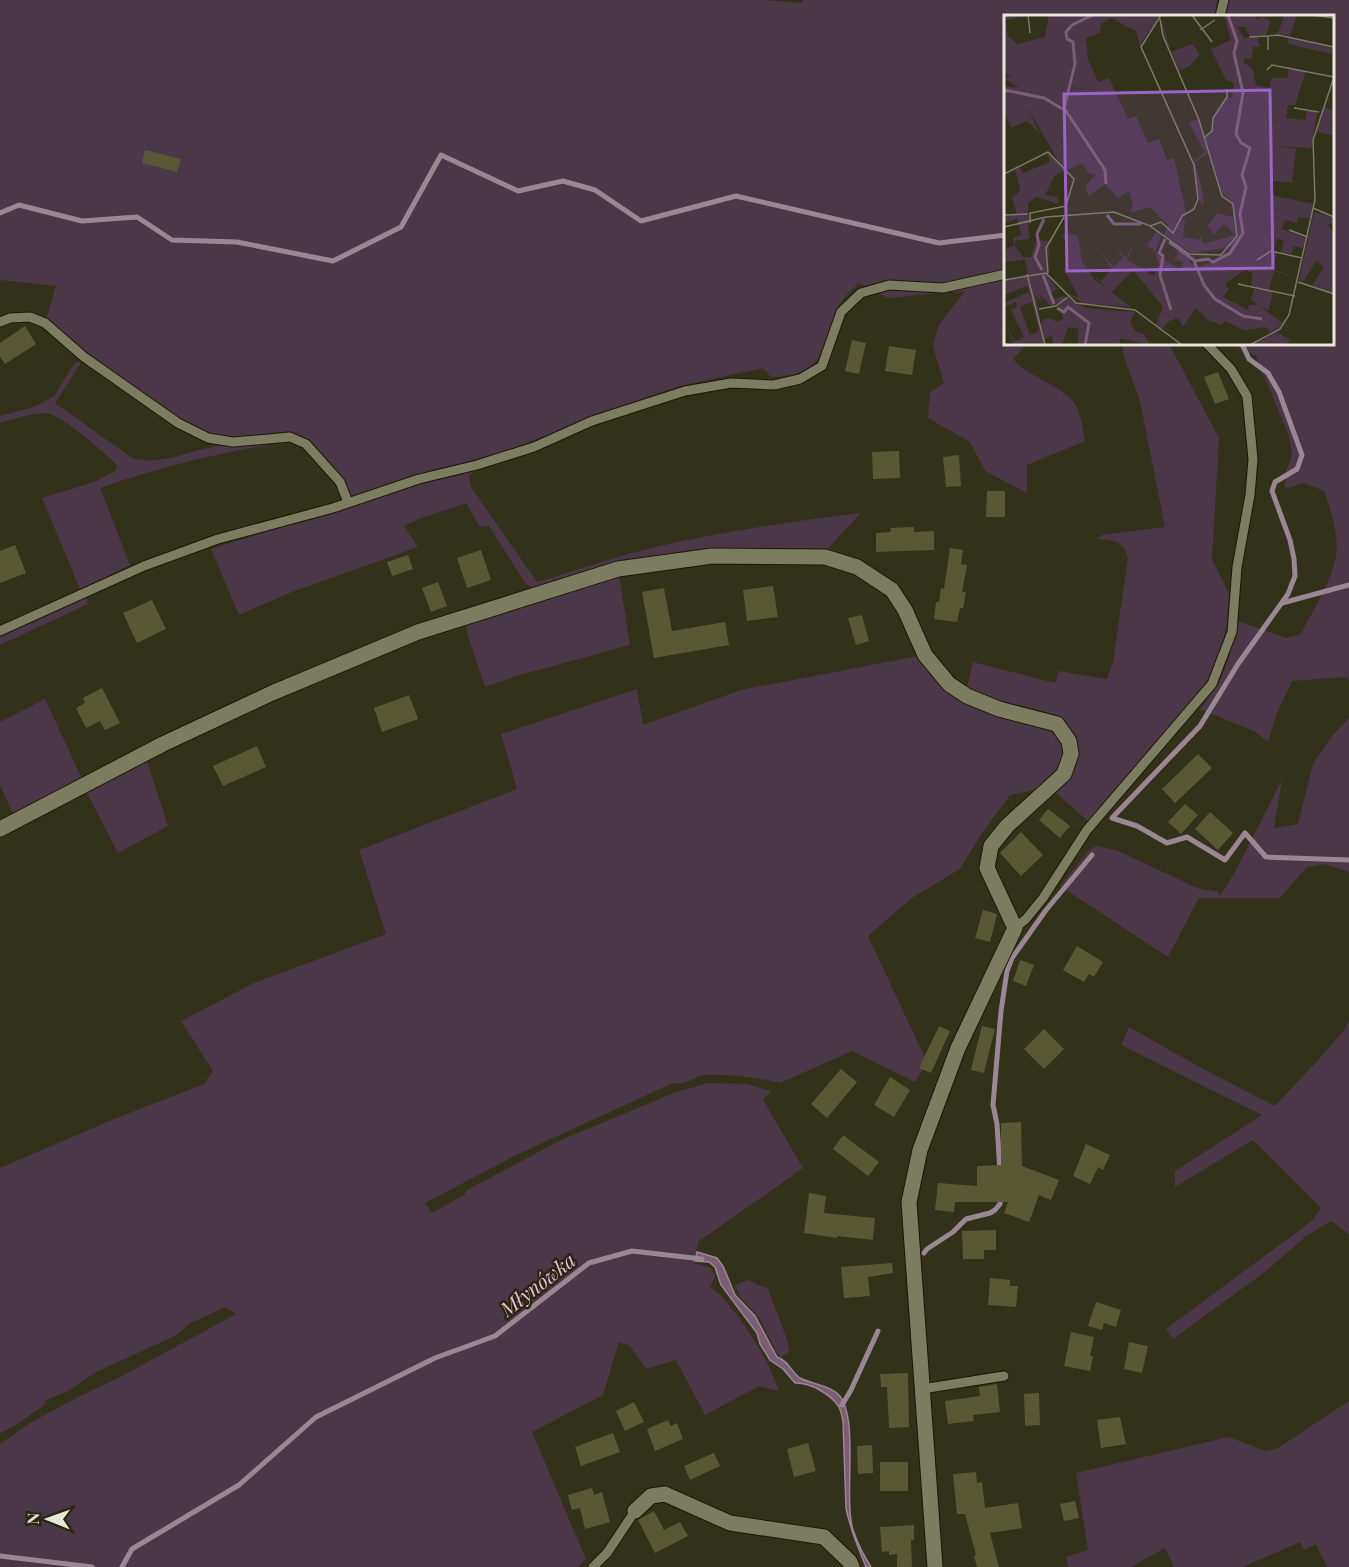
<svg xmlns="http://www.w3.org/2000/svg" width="1349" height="1567" viewBox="0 0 1349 1567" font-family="'Playfair Display',serif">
  <rect width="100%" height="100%" fill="#323119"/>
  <g fill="#4c3748">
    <path d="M0,0H764L802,3L803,0H1217L1215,16H1006V344H1027L1013,359C1028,377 1063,386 1075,404C1081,414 1083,430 1085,441L1027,465V493L985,471L970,442L928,418L930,392L944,383L933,347L938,326L965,291L888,298L859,283C853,289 845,296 840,303C836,309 835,319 832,326C821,362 811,376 771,377L763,368L680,386L622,406L506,451L413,477L350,497L344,479L307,440L290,431L240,437L208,433L180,418L108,369L46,320L56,286L0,280Z"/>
    <path d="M1228,0H1349V681L1346,677L1292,681L1276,715L1268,742L1254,731L1200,709C1225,680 1229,658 1238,621L1286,638L1301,634C1312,612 1332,580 1336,556C1339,534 1331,511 1324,491L1304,483L1285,489L1286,472L1292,455L1289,436L1256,356L1232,344H1332V16H1227Z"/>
    <path d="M1122,344H1169L1219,438L1212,560L1229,593L1227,624L1221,650L1214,671L1207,681L1163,738L1088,821L1049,787L1010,795L980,836L960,869L912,898L868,936L927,1062L915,1082L852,1051L780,1083C762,1078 723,1074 705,1075C694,1077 684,1086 673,1083L516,1155L425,1203L432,1213L464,1195L467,1190L561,1140L676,1092L708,1083L746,1084L771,1091L763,1100L803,1168L698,1242L694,1263L711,1268L715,1277L710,1287C722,1294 727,1303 736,1314C755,1339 768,1361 779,1391L759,1386L705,1415L676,1360L646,1369L629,1345L619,1342L603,1395L532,1432L586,1559L578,1567H0V1444L30,1423L76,1398L122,1376L236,1314L225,1307L189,1324L177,1335L96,1372L68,1391L42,1402L47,1403L13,1427L0,1433V1168L114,1119L204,1084L213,1071L181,1021L254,983L386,934L359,850L517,789L501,734L637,689L643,725L741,690L918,656C942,693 959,703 999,717L996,698L989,697L967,687L973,662L1055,683L1059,671L1107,679L1113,662L1128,557C1123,541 1113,540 1098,539L1102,535L1165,527L1140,401L1124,357Z"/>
    <path d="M78,361L81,363L55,403L132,458C161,466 184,452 213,447C233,442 256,443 277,441L286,442C222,452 160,467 100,488L130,565L80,589L42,498L97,481L116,470L117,465C105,453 61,414 46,413C31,413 14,419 0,423V416L34,407L54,396L73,365Z"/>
    <path d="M476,470L469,476L471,487L537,582C573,572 608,559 643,550C715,532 788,522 861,513L827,549L789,548L691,551L639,558L610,564L535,589L525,583L489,526L480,527L466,503L421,518L404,526L418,547L292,592L239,615L211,549L345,508L390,492Z"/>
    <polygon points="619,575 630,645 520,675 485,687 467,633 466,622"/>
    <polygon points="86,597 88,604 0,645 0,636"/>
    <polygon points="45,699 82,779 13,814 0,785 0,722"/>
    <polygon points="1349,718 1349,872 1325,864 1307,867 1280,898 1199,898 1168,957 1060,886 1089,850 1096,846 1116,850 1197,888 1219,892 1219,897 1234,874 1282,780 1274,828 1298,824 1313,764 1332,736"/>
    <polygon points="147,761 168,826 118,853 86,791"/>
    <polygon points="1349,1021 1349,1234 1331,1221 1305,1237 1266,1271 1173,1339 1166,1329 1313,1220 1321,1208 1253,1140 1175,1187 1175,1171 1262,1115 1121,1045 1129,1027 1205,1070 1275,1106 1318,1060 1345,1029"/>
    <polygon points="748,1280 768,1289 788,1342 789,1352 781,1357 778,1354 758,1316 741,1298 735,1285"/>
    <polygon points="1349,1401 1349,1567 1327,1567 1316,1544 1304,1550 1300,1542 1243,1567 1174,1567 1165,1548 1131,1567 1068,1567 1066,1557 1088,1550 1076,1473 1229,1437 1265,1451 1278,1448"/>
  </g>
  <path fill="#7b5d75" stroke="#9b8793" stroke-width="1.5" d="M697,1252L717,1258L723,1266L735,1295L755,1316L777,1357C789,1361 791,1372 800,1378C811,1384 829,1385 838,1394C860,1416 843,1497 853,1530C857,1542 864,1556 871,1567H866C858,1547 850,1529 846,1508L843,1421C842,1416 841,1411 839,1407C831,1394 809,1382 795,1383L783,1369L770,1360L760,1344L757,1333L721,1285L715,1267L709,1262L695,1261Z"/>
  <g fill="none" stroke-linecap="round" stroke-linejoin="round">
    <g stroke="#9b8793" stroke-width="5">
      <polyline points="0,213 19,205 82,221 137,217 172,240 237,242 333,261 401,227 441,155 518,191 563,181 595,190 641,221 736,196 939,243 1006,235"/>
      <polyline points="1242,344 1249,359 1268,373 1279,392 1302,455 1297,469 1275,482 1272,491 1290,540 1294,559 1295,576 1288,594 1238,664 1200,726 1112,818 1137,826 1167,843 1187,837 1225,860 1245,833 1266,857 1349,860"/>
      <polyline points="1282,603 1349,585"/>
      <polyline points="1000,1172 997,1124 993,1105 1001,1011 1007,971 1012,958 1046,910 1092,855"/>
      <polyline points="924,1253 927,1249 953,1232 966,1219 990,1213 995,1210 1000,1204 1001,1196"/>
      <polyline points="842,1405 851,1390 878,1331"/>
      <polyline points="0,1556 92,1567"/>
      <polyline points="122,1567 132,1549 239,1485 316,1417 435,1358 495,1336 589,1263 632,1251 702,1259"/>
    </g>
  </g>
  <g fill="#595834">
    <polygon points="145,150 181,159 177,172 142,163"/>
    <polygon points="25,326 36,344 5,364 0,357 0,343"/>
    <polygon points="852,340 866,343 859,374 845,371"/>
    <polygon points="889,346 916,350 912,375 885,371"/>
    <polygon points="1218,372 1229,399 1215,404 1204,377"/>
    <polygon points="899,451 900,478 873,479 872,452"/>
    <polygon points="959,455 961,486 946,487 943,457"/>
    <polygon points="987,491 1005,491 1005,517 986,517"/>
    <polygon points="914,527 914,532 934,531 934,550 876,552 876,533 891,532 890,528"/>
    <polygon points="15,545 26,573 0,583 0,551"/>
    <polygon points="950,548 963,550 961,564 967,565 962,592 966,592 963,608 960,608 957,622 934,619 936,602 939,602 941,588 944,589"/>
    <polygon points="481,550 491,580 467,588 457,558"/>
    <polygon points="408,555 413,569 392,576 387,562"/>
    <polygon points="438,582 447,606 431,612 422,588"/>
    <polygon points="773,586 778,617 747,621 743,590"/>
    <polygon points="664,588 672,631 725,622 729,645 654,658 642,592"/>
    <polygon points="152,600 166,629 137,643 123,613"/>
    <polygon points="862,615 869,641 856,645 848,618"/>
    <polygon points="102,688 120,723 105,730 100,721 86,728 76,708 85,703 83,698"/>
    <polygon points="409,695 418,719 382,732 374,708"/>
    <polygon points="257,746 266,767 223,786 213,766"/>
    <polygon points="1198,754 1212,768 1175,803 1162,789"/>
    <polygon points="1185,804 1198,815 1181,834 1168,822"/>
    <polygon points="1048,809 1070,826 1060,838 1039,820"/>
    <polygon points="1210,812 1233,833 1218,850 1195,829"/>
    <polygon points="1021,832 1043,855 1021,876 1000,853"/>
    <polygon points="983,910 997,914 990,942 975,938"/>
    <polygon points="1077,946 1103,962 1094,977 1089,974 1084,982 1063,970"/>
    <polygon points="1020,960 1034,965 1026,986 1013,981"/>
    <polygon points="939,1026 950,1031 931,1073 919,1068"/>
    <polygon points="982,1026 995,1029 984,1073 971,1070"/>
    <polygon points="1044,1029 1064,1049 1044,1069 1024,1049"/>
    <polygon points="841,1069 857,1082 827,1118 811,1104"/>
    <polygon points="890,1077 910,1090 894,1117 874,1105"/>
    <polygon points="1021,1122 1022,1166 1059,1180 1051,1200 1039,1195 1029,1222 1004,1213 1008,1202 955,1202 954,1212 935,1210 938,1183 977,1186 977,1166 1001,1165 1001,1123"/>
    <polygon points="843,1135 879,1162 868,1176 833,1149"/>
    <polygon points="1086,1144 1110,1155 1103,1170 1098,1167 1090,1184 1073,1176"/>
    <polygon points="809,1193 826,1196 824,1213 875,1218 873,1240 837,1236 837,1238 804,1233"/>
    <polygon points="996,1230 996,1250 984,1250 984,1259 963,1259 962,1231"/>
    <polygon points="892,1263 893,1273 868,1277 870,1296 844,1298 841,1267"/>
    <polygon points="990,1278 1010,1280 1010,1286 1018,1286 1016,1307 988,1305"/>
    <polygon points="1096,1302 1121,1310 1116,1327 1104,1323 1102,1330 1088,1326"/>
    <polygon points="1071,1332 1094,1337 1090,1356 1093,1356 1090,1371 1064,1366"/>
    <polygon points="1129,1342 1148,1346 1142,1373 1124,1369"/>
    <polygon points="908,1373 909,1427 889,1428 887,1387 881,1387 880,1374"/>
    <polygon points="997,1384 1000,1412 973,1415 974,1421 948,1424 945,1401 980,1396 979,1387"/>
    <polygon points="1039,1393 1040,1425 1025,1426 1024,1394"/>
    <polygon points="634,1402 644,1422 625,1431 616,1411"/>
    <polygon points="1120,1417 1126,1444 1101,1448 1097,1420"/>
    <polygon points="668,1420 671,1426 677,1423 683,1439 655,1451 647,1429"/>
    <polygon points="613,1433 620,1452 581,1466 575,1447"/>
    <polygon points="808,1443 816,1471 794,1477 787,1449"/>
    <polygon points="872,1445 873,1473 858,1474 857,1446"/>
    <polygon points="714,1453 720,1466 690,1480 684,1466"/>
    <rect x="880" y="1462" width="28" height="29"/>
    <polygon points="976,1472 977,1483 982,1482 985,1508 1018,1503 1022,1528 990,1533 999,1567 977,1567 974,1556 976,1555 965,1514 957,1514 953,1474"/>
    <polygon points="592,1488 594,1495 602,1492 610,1522 585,1529 580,1508 572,1510 568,1495"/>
    <polygon points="1075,1501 1079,1518 1064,1521 1060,1504"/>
    <polygon points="654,1511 664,1530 680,1522 688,1536 655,1553 638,1520"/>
    <polygon points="914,1525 914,1540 911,1540 912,1567 897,1567 897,1554 889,1555 889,1551 882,1552 880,1527"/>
  </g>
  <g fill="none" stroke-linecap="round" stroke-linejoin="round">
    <g stroke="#1a1903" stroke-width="11">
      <g id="service">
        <polyline points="1220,16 1224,0"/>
        <polyline points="0,322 10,318 30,317 45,323 84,357 178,423 208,438 233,442 290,437 306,444 340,482 348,502"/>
        <polyline points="0,631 144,566 218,539 333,508 419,479 477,465 534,447 592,421 685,391 731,383 774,385 800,379 822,366 841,312 861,293 889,285 943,288 1006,274"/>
        <polyline points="1015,928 1026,919 1043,898 1087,830 1212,684 1232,632 1237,567 1250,495 1253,459 1247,396 1231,369 1207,344"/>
        <polyline points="922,1389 1004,1376"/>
        <polyline points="593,1567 607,1553 635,1511"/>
      </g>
    </g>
    <g stroke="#1a1903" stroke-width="17">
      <g id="minor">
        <polyline points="0,829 163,744 272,693 418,632 618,569 712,556 825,557 857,567 892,590 905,610 925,655 949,684 967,696 999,709 1057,724 1069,741 1071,754 1064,774 1007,826 991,846 987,868 1015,928 958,1048 920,1150 909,1202 935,1567"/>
        <polyline points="635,1511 651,1496 665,1494 730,1523 824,1537 850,1562 852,1567"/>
      </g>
    </g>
    <use href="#service" stroke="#7c7c61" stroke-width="9"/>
    <use href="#minor" stroke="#7c7c61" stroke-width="15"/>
  </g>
  <g text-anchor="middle" stroke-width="5" stroke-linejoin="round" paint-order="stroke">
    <g font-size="20" font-style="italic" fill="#f0bae6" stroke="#28270f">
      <text transform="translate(538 1285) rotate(-38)" y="7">Młynówka</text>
    </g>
  </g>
  <g transform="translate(1004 15)">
    <rect width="330" height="330" fill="#323119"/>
    <path d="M0,0H23L2,5L4,21L13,29L41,22L45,0H156L137,28L140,44L132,16L107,3L97,9L96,18L82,23L84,44L94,67L105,63L124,104L132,101L144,128L155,124L163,145L170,143L182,197L178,204L181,205L179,222L195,225L197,221L199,229L231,220L221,209L210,219L203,211L213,198L229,202L230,189L218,177L201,122L209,116V103L224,82L228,83L230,68L222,65L207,34L227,25L220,0H250L254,5L258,2L267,6L262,20L246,22L241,12H233L240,23L253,22L256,32H249L248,44H240V48L249,54L252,70L266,73L267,63H283L285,53L302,56L291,90H284L282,103L301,105L303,95L313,98L307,133L270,131L292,134L288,166L292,168L269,166L267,180L309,189L306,203L294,202L293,208L281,205L278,214L302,223L299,233L290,231L287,239L277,237L280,226L273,223L270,235L273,238L269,254L293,263L270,256L265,275L247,272L248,258L241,255L223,267L221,271L225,274L219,282L244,295L245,290H254L247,285L250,274L269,277L265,295L258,293L279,308L274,313L266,318L262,312L240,315L221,306L218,310L204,305L192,293L179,312L174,303L165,306L158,314L152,309L159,292L129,255L107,278L90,261L97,266L108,253L92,232L110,252L119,243L112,232L122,243L131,225L123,245L150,261L155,249L150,235L143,231L152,217L157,221L151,238L177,256L179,247L171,244L175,235L187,239L185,248L196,252L222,241L226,232L187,238L160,220L164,210L145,192L126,198L129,190L125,176L114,183L101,169L85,181L81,171L91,160L84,158L79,148L62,156L57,151L24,93L36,119L23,106L7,113L0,97V71L15,73L0,63L8,60L0,59ZM280,0H293L286,21L274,19ZM157,2L167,37L188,29L196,39L186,51L175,56L160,20ZM267,21H278L293,23L329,33L327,39L285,29L283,22ZM320,92L330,96V105H326L330,107V121L312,117ZM194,104L204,138L191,147L197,170L200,190L195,185L189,147L201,137L185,108ZM43,137L61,156L51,160L41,180L54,182V189L32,182L24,188L25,224L11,226V231L19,242H27L32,225L45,226L44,261L53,274L47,278L48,285L60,281L82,293L131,297L126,307L131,316L140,319L146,330L115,323L117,330H74V314L64,312L58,330H49L48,320L40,325L41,330H10L0,305L10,326L20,322L7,295L13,292L12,287L0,292V288L25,277L23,271L0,280V265L24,259L21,245L0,247L3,233L10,231L9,223L17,220L13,204L0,208V200L13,198L8,183L16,176L11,152L14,150L19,158L46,147ZM36,280L47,291L59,287L54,292L59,304L53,307L45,303L38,305L37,311L32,281L38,288ZM28,287L35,316L26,320L16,292ZM310,197L330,203V209H324L330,219V279L308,271L320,252L312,246L299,267L295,265ZM63,219L74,220L78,247L91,265L127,292L79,288L61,277L75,283L60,254L66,249L60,237L65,232L58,220ZM273,317L286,325L283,330H249Z" fill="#4c3748" fill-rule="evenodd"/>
    <path fill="none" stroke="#7b5d75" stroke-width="3" d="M0,75L40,83L62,96L101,155L102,169M60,93L71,49L69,27L63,24L62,17L68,10L89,0M103,200L110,209H137M161,224L155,238L159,241L156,260L167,295M165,227L191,246L204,244L209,247L226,238L239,218L236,199L242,172L238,160L246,133L237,128L232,119L239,78L230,38L233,26L224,0M190,246L200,270L211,284L239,301L258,304M38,255L31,242L35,230L33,219L40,204M39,260L50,289M53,293L60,297L64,292L85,308L81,330"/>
    <path fill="none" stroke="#7a7a66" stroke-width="1.5" d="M24,0L26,18M188,0L208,27M309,0L330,3M196,15L211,5M245,22L264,21M264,35V21L274,20L330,32M263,55L268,50L330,62M290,93L315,97M201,122L208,116L209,103L223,82V74M0,159L44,137L70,164L62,191L26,198V208M309,193L330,202M0,200L24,199M146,211L185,239L217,240L233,221L229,189L218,181L195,105L159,21L156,4M0,212L42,202L110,197L146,211L157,207L169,218L178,201L190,194L194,184L190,150L137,32L157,0M285,215L304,222M253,245L267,236L298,243M44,258L42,233L60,202M23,259L41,330M0,265L42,258L72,288L131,295L178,330M294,267L330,279M234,269L291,281M35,294L52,291L64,282M246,330L276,314L285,300L311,185L309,125L330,62"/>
    <path fill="#9b64c7" fill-opacity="0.15" stroke="#9b64c7" stroke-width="3" d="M266,75L269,253L63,256L60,79Z"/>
    <rect width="330" height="330" fill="none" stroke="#e7e8d9" stroke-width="3"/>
  </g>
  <g transform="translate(48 1519) rotate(271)" stroke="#28270f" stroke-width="4.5" paint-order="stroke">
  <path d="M0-4.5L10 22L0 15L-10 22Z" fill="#e7e8d9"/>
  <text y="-9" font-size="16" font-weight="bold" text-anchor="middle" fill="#e7e8d9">N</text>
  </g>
</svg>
